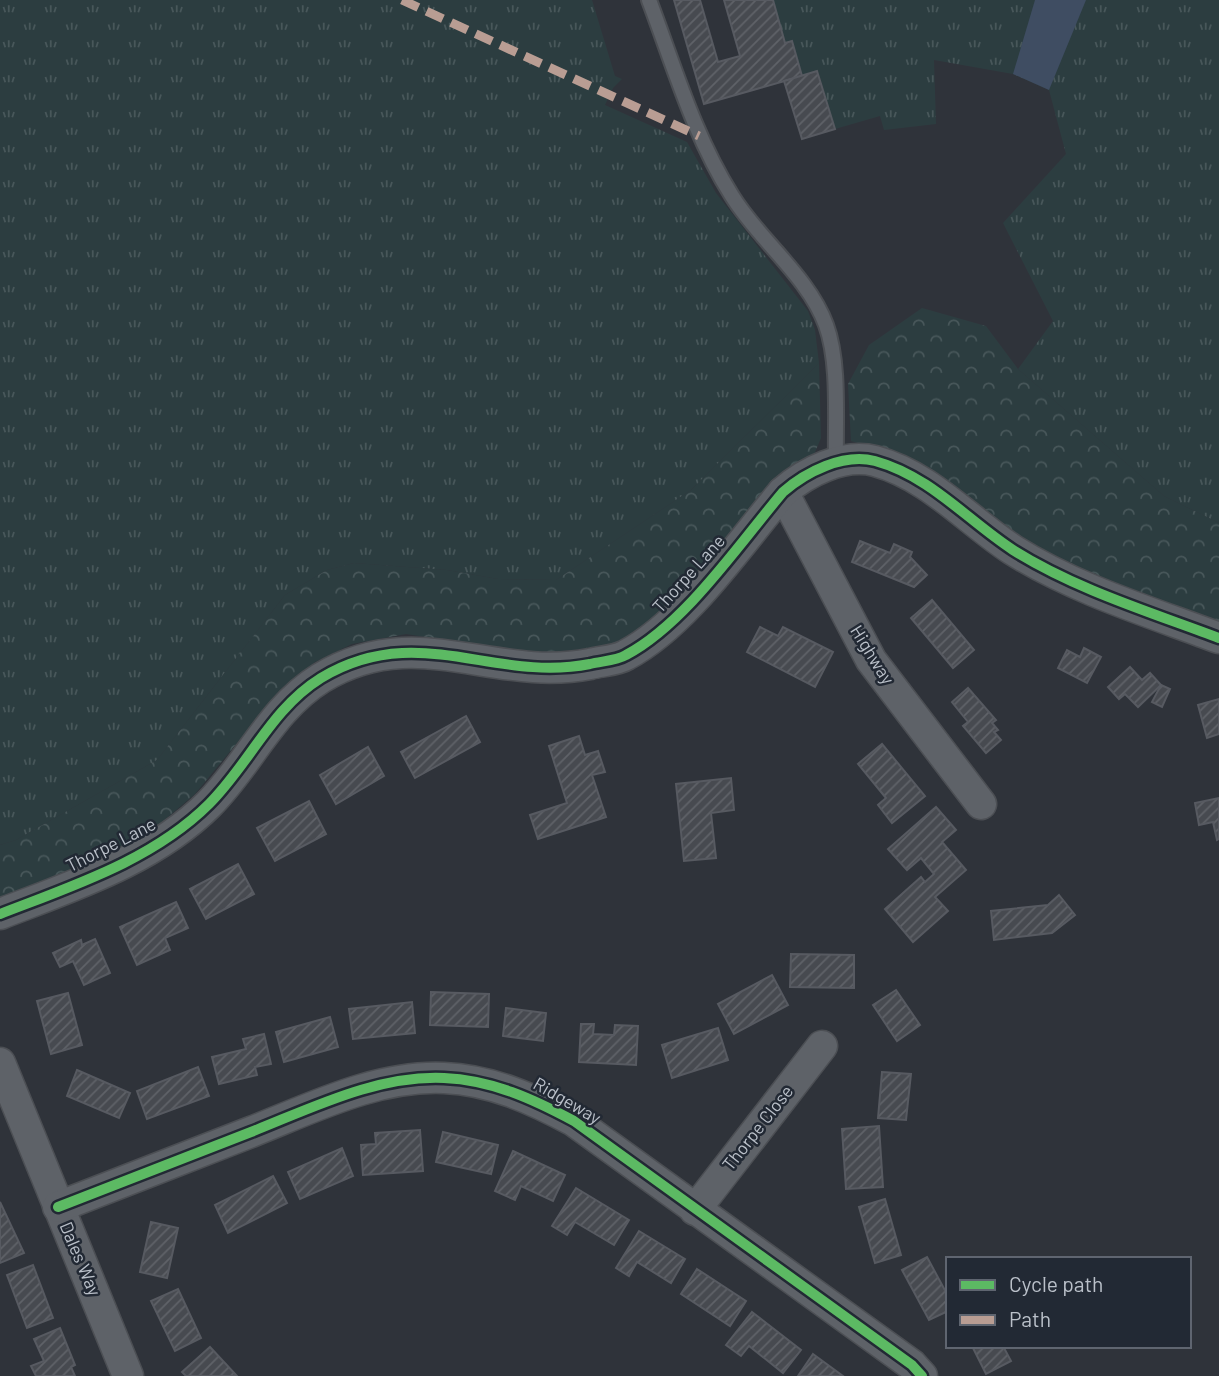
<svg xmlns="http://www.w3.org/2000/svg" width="1219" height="1376" viewBox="0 0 1219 1376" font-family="Barlow,sans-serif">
  <defs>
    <pattern id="grass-tufts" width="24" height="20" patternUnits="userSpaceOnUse" patternTransform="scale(1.75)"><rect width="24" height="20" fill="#2c3d40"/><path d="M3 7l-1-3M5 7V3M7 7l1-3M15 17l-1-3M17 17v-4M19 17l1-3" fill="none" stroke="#48575a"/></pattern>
    <pattern id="forest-crowns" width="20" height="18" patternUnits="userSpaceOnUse" patternTransform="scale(1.75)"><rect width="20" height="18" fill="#2c3d40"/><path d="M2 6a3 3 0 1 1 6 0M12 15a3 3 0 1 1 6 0" fill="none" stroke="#48575a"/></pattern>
    <pattern id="building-hatch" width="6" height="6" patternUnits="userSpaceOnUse" patternTransform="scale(1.75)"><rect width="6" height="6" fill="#474a50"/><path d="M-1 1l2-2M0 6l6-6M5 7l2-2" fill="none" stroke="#5f6268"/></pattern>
  </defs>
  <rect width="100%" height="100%" fill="#2f333a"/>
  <g fill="url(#grass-tufts)">
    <polygon points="0,0 592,0 615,76 622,79 613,88 605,105 687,142 716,193 808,311 815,330 819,363 691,490 556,580 498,579 447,570 354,563 327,570 285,595 157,760 16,840 0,845"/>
    <polygon points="773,0 1219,0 1219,523 1164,496 1018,369 1053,321 1003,223 1066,154 1049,90 1013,74 934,60 936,124 884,130 880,116 835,129 818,71 802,76 792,41 785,43"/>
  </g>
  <g fill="url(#forest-crowns)">
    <polygon points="922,308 986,326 1018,369 1164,496 1219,523 1219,629 1092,589 886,452 851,441 848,384 869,345"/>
    <polygon points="819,363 821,438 813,457 659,621 617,645 536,654 406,634 352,644 315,662 279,692 195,794 155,828 96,859 0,902 0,845 16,840 157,760 285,595 327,570 354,563 447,570 498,579 556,580 691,490"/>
  </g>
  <polygon fill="#3f4d62" points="1035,0 1086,0 1049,90 1013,74"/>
  <g fill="url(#building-hatch)" stroke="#575a61" stroke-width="2">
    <polygon points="674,0 700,0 718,62 740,56 724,0 773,0 785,43 792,41 802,76 704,104"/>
    <polygon points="817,71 835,129 802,139 784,81"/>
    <polygon points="860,541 890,553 894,544 912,552 910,557 927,575 914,587 852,562"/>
    <polygon points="932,600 974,650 953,668 911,618"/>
    <polygon points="760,627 778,636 783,627 833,652 815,687 747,652"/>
    <polygon points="1084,648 1101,657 1087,683 1058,668 1067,650 1080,657"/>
    <polygon points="1130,667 1142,680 1150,673 1161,685 1138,707 1125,694 1119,699 1108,687"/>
    <polygon points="1161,685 1170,689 1162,707 1152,702"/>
    <polygon points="968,688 996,720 992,723 998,730 994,732 1001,740 986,753 963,726 968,722 952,702"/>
    <polygon points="1219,699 1219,734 1207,738 1198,705"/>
    <polygon points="466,716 480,742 415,778 401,752"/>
    <polygon points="579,736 585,755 598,751 605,772 592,775 606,817 538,839 530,815 567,803 549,746"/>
    <polygon points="882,744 925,796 892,823 878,805 886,798 858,764"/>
    <polygon points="368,747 384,776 336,804 320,775"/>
    <polygon points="731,778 734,810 711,813 716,858 684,861 676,784"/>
    <polygon points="1219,798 1219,839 1217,840 1213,822 1199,825 1195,803"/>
    <polygon points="309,801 326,834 275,861 257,828"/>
    <polygon points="936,807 956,830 942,842 966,870 935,897 948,911 913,942 885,909 921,877 925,882 934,874 921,858 907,870 888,849"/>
    <polygon points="238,864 254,894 206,919 190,889"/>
    <polygon points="1059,895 1075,915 1052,933 994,940 991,911 1048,905"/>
    <polygon points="176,902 188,928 165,938 170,950 137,965 120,927"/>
    <polygon points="95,939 110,973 84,985 73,961 60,967 53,953 81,940 82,945"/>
    <polygon points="791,954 854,955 854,988 790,987"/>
    <polygon points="772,975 788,1005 734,1034 718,1004"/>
    <polygon points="896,990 920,1025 897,1041 873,1005"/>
    <polygon points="431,992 489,994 488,1027 430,1025"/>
    <polygon points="68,993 82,1045 51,1054 37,1001"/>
    <polygon points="412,1002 415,1033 353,1039 349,1009"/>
    <polygon points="506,1008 546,1013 543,1041 503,1036"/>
    <polygon points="330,1017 338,1047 284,1062 276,1032"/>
    <polygon points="581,1024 594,1024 593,1034 614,1035 615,1025 638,1026 636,1065 579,1062"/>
    <polygon points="718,1028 728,1060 672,1078 662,1045"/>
    <polygon points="264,1034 271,1064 255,1067 257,1075 219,1084 212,1057 246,1049 243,1039"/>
    <polygon points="198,1067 209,1096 147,1119 137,1091"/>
    <polygon points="77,1070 130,1093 119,1118 67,1096"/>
    <polygon points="882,1072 911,1074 906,1120 878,1118"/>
    <polygon points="879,1126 883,1187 846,1189 842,1129"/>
    <polygon points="420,1130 423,1171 363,1175 361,1145 376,1144 375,1133"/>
    <polygon points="443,1132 498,1145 491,1174 436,1162"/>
    <polygon points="342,1148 353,1176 300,1199 288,1172"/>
    <polygon points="513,1151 565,1175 553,1201 521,1186 515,1200 495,1191"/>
    <polygon points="273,1176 287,1203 228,1233 215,1205"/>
    <polygon points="576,1188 629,1220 614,1245 575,1222 567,1235 552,1226"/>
    <polygon points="885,1199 901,1255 875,1263 859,1207"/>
    <polygon points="0,1202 24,1253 0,1263"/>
    <polygon points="151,1222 178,1228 167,1278 140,1272"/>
    <polygon points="639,1231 685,1259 671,1283 637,1262 629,1276 616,1268"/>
    <polygon points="927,1257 948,1296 948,1311 929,1320 902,1270"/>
    <polygon points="33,1265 53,1318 27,1328 7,1275"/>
    <polygon points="697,1269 746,1301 730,1326 681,1294"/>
    <polygon points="178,1289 201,1338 175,1351 151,1301"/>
    <polygon points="752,1312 801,1350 783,1373 749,1346 741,1356 726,1345"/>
    <polygon points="60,1328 75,1365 71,1367 75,1376 36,1376 31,1366 44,1361 34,1339"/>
    <polygon points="972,1346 1003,1346 1011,1361 986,1374"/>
    <polygon points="210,1347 237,1376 186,1376 182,1372"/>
    <polygon points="813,1354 843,1376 798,1376"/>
  </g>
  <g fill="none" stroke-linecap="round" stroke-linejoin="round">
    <g stroke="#4c4f54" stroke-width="18">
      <path id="lane" d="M649,0C674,66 694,136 732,196C759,240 808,276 826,325C840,363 835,422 836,463"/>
    </g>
    <g stroke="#4c4f54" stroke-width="33">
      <g id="street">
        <polyline points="783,492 871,660 981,804"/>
        <path d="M0,914C72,886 153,860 209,804C250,763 271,709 321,678C417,620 493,683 590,664C601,661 616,661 626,655C685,624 739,544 783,492C806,472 843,453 875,461C930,476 967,520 1013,550C1075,589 1150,612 1219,638"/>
        <polyline points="0,1063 128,1376"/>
        <path d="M58,1207C122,1182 187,1157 251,1132C312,1108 377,1075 444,1078C492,1080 533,1099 574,1121L912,1365L922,1376"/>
        <polyline points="695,1210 822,1046"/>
      </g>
    </g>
    <use href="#lane" stroke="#5e6268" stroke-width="14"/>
    <use href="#street" stroke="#5e6268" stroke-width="30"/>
    <polyline stroke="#b99d93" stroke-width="9" stroke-dasharray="18 9" stroke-linecap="butt" points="402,0 699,136"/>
    <g stroke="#222934" stroke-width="15">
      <g id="cycleway">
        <path d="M0,914C72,886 153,860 209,804C250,763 271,709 321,678C417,620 493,683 590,664C601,661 616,661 626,655C685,624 739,544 783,492C806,472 843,453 875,461C930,476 967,520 1013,550C1075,589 1150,612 1219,638"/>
        <path d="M58,1207C122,1182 187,1157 251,1132C312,1108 377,1075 444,1078C492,1080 533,1099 574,1121L912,1365L922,1376"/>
      </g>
    </g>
    <use href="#cycleway" stroke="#5cba63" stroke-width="10"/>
  </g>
  <g text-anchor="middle" stroke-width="5" stroke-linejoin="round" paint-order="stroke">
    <g font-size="18" fill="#bac0c9" stroke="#222934">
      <text transform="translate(689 574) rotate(-48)" y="6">Thorpe Lane</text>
      <text transform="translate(872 655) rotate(58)" y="6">Highway</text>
      <text transform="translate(111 845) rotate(-27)" y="6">Thorpe Lane</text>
      <text transform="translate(567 1101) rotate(30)" y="6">Ridgeway</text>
      <text transform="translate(758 1128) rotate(-52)" y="6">Thorpe Close</text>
      <text transform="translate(80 1259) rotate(67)" y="6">Dales Way</text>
    </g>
  </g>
  <rect x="946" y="1257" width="245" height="91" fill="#222934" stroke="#5f6570" stroke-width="2"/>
  <rect x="960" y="1280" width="35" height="10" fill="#5cba63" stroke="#5f6570" stroke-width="2"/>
  <text x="1009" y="1292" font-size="21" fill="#bac0c9">Cycle path</text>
  <rect x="960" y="1315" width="35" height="10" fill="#b99d93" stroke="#5f6570" stroke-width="2"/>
  <text x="1009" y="1327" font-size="21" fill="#bac0c9">Path</text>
</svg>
